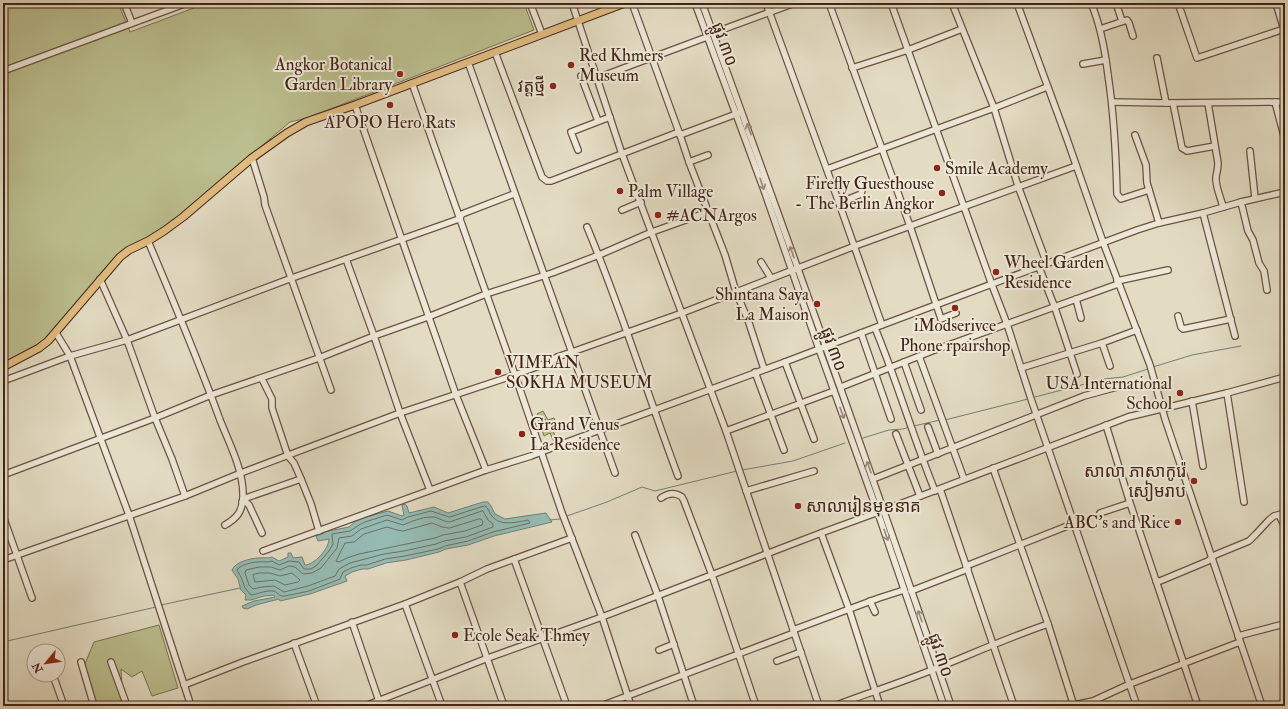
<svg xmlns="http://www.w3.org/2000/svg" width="1288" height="709" viewBox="0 0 1288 709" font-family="'IM FELL Double Pica','Noto Sans Khmer',serif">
  <rect width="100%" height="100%" fill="#e3dcc3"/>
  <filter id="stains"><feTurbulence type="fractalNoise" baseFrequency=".005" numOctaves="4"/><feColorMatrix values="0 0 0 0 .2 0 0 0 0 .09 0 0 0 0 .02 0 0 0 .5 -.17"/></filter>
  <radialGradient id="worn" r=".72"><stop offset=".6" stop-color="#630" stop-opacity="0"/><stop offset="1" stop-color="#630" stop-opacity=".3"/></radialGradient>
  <g fill="#bbbe8e" stroke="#7e7152">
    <polygon points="3,3 118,3 130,32 207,3 524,3 534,30 307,118 290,122 251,155 183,217 129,250 56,333 3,367"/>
    <polygon points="543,411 548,420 554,418 557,427 555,427 554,424 553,424 554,429 551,429 554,433 556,442 553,440 550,433 544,436 541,427 548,425 545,419 539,421 537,414"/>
    <polygon points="159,625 178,688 152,696 142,671 132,677 121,669 123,705 96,706 84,666 94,642"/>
  </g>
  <path fill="#95bcb4" stroke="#747f75" d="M483,502H488L491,506L495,514L505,519L546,513L552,522L494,536L468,545L446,549L439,552L406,560L386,563L368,569H362L352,572L345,576L347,581L310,594L280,601L279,599L256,605L247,609L243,608L242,606L254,601L275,597L274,595L264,596L251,600H245L246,595L241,590L238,579L232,570C235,562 251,558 259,558C264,557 267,559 272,557L279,561L288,557V553H291L293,558L302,557L305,565C314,565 329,549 329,539L318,541L316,536L324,533V532L349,527L356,521L363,518L388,511L402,516L404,515L402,505L405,504L407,506L409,513L434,507L448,513Z"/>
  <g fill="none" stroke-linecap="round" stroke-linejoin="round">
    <g stroke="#6c7065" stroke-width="1">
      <path d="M485,506C489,508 489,513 492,516C500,527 517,522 528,520L530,523L493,532L468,541L445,546L438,549L405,556L385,559L367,565H361L351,568L343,572L340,579L309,591L285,596C279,597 279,593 274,591C266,590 258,594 251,595L245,588L241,577L237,570C240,565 252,562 258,562C263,561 267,563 272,561L279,565L289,561L299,562L304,569H311L317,565L329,551L333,544L332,534L350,531L359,525L365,522L387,515L402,520L408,517L431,511L449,517Z"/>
      <path d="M483,511L488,520L493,524V527L466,537L444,541L436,544L404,551L384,554L350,563L339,569L335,576L308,586L284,592L274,586L262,587L253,589L249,585L245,573L246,570L259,567H271L280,570L289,566L295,567L303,574L312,573L321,568L337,548L339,538L352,536L361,529L387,520L403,525C411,522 421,517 431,517C437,516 443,522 449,522Z"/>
      <polygon points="479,519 481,519 483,522 482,525 465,531 443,535 435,538 359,554 347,558 339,562 336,561 345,543 354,542 364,534 387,527 397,530 403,531 432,523 442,527 449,528"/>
      <polygon points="259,573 270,573 280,576 292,573 300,580 298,582 285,585 275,580 255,582 253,575"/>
    </g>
    <g stroke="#747f75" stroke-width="1">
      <polyline points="1153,367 1192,355 1241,346"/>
      <polyline points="1035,397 1104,379 1123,377 1148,369"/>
      <polyline points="945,420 1028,399"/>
      <polyline points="914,426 940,420"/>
      <polyline points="863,438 889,430 903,429 909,427"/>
      <polyline points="742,470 793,461 845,443"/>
      <polyline points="567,516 607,502 642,487 655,491 737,471"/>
      <polyline points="550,520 560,519"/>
      <polyline points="161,605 240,588"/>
      <polyline points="3,642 156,607"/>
    </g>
    <g stroke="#6a5241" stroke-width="8">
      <g id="minor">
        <polyline points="124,3 132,23"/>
        <polyline points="530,3 542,34"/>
        <polyline points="572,3 622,154 726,431 819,706"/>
        <polyline points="632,3 680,135 689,162 725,255 736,292 748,320 764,369"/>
        <polyline points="695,3 764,190 819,349 878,513 944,706"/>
        <path d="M702,3C787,237 871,470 951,706"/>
        <polyline points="766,3 839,203 882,325"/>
        <polyline points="829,3 910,226 941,319 956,313"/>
        <polyline points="891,3 992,285 1007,324 1031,399 1137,706"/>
        <polyline points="952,3 994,108 1018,186 1047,264"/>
        <polyline points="1017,3 1067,139 1103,242 1150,365 1165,419 1262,706"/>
        <path d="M1091,3C1101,26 1105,50 1108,75C1114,114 1116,154 1117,194L1121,199L1149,190"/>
        <polyline points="1116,3 1122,21"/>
        <polyline points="1178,3 1197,58 1284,29"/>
        <polyline points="1276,3 1285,33"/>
        <polyline points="1100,29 1127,20 1129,23 1133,36"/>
        <polyline points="713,33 795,3"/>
        <polyline points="495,52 542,177 547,181 551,181 679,132"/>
        <polyline points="1157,58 1166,103"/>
        <polyline points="468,62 615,473"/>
        <polyline points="1083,64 1106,60"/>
        <polyline points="852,68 908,50 962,29"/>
        <polyline points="3,71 187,3"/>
        <polyline points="581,76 598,121"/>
        <polyline points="597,78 707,37"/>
        <polyline points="412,83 515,375 562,513 602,617 631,706"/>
        <polyline points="1112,102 1166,103 1285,102"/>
        <polyline points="1275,102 1284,136"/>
        <polyline points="1173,103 1182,148 1187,151 1215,146"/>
        <path d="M1208,103L1218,163C1218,169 1217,171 1216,177C1215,186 1221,198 1223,207"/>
        <polyline points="355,105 456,395 486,470"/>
        <polyline points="680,135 739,113"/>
        <polyline points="1135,135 1146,165 1147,183 1159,223"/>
        <polyline points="578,150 571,132 610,117"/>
        <polyline points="1250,151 1255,198"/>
        <polyline points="252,158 264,197 265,205 331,390"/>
        <polyline points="689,162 708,155"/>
        <polyline points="827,169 994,108 1047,87"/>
        <polyline points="1241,202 1248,231 1253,240 1259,263 1264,271 1267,290"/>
        <polyline points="839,203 861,194 862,190 859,185"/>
        <polyline points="622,210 641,202"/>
        <polyline points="1203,213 1235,336"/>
        <path d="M587,227C621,308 647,393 678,476"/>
        <path d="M148,241C173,300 198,359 220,420C230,445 244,471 243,498C242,512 237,518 225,525"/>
        <polyline points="346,259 374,336 400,413 430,490"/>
        <polyline points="761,262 771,278"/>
        <polyline points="1039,267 1055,308 1077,374"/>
        <polyline points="100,279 127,340 155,418 172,459 185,496"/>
        <polyline points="1117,281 1168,270"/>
        <polyline points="1076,299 1081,318"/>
        <polyline points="1178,316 1181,327 1183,329 1231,319"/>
        <path d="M875,328C897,381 913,437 935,491"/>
        <polyline points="56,333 70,356 129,515 191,706"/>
        <polyline points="861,333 891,419"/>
        <polyline points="1102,343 1110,366"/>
        <polyline points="919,356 964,479"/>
        <polyline points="785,362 814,439"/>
        <polyline points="904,362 921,410"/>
        <polyline points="1021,368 1102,343 1137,330"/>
        <polyline points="755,372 784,450"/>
        <polyline points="262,379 272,399 272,408 288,456 294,463 301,479 311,504 319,531"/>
        <polyline points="3,381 70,356 127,340 292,278 459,219 462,214 514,194"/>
        <polyline points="841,387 932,351 1118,284"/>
        <polyline points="1227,393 1244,502"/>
        <polyline points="1192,401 1203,466"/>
        <polyline points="1106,425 1130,503 1198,706"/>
        <polyline points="928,427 938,454"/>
        <polyline points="726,431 834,391"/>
        <polyline points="896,434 920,496"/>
        <polyline points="993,468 1048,624 1074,706"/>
        <polyline points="3,475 155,418 211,395 319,358 374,336 428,317 486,294 552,273 599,255 652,232 708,212"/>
        <polyline points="873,479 1084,396 1117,387"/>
        <polyline points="940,489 1014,706"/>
        <polyline points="746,491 814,471"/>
        <path d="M661,498C668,493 675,492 682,497L684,501L712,575L756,706"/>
        <polyline points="243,499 301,479"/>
        <polyline points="242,502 246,502 249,505 262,533"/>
        <polyline points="1100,513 1130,503"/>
        <polyline points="1279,515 1285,527"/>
        <polyline points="3,516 32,598"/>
        <polyline points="821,533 849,609 880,706"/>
        <polyline points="635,535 658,596 694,706"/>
        <polyline points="263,551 486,470 531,456 559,445 785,362 882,325 1137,230 1159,223 1203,213 1241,202 1285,192"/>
        <polyline points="514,559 567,706"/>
        <polyline points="3,560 185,496 241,473 400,413 515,375 544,364 553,360 557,357 572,352 682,313 855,246 1076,166"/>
        <polyline points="966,566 1075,523"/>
        <polyline points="1156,581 1160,581 1208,561 1215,555 1249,541 1256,534 1269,520 1274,516 1285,513"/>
        <polyline points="460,582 504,706"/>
        <polyline points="911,591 968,569"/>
        <polyline points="870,601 875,612"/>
        <polyline points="405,604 442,706"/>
        <polyline points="352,622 379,701"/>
        <polyline points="793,630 879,598 904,590"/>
        <polyline points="1238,636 1284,624"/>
        <polyline points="294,643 317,706"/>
        <polyline points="659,650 674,644"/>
        <polyline points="777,661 801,652"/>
        <polyline points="81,662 94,706"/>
        <polyline points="111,662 127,706"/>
        <polyline points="53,675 64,706"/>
        <polyline points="184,685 243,662 405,604 460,582 487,569 572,538"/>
        <polyline points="365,706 488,658 602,617 821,533 884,510 1128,417 1227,393 1285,377"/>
        <polyline points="601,706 794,633"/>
        <path d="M834,706C868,693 903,682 937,668C974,653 1010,637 1048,624"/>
        <polyline points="1069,706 1093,701 1130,684 1240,642"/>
      </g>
    </g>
    <g stroke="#422416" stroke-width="9">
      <polyline id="major" points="3,367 39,348 48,341 120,257 129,250 148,241 164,231 183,217 252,158 287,133 306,122 355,105 625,3"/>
    </g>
    <use href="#minor" stroke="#ede8d8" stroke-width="5.5"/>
    <use href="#major" stroke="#e2be82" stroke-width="7"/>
  </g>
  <defs><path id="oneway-shaft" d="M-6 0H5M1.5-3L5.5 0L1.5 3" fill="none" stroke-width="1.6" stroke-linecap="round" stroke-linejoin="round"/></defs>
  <g stroke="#988677">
    <use href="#oneway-shaft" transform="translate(749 129) rotate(-110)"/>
    <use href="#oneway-shaft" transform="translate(762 184) rotate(70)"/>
    <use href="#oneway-shaft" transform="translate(792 252) rotate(-109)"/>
    <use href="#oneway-shaft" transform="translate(842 413) rotate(70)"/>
    <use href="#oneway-shaft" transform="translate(869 467) rotate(-109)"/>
    <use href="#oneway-shaft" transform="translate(886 535) rotate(71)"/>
    <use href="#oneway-shaft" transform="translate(920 616) rotate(-109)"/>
  </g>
  <g fill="#8f2418" stroke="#ede8d8" stroke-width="1.5">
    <circle cx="571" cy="65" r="4"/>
    <circle cx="400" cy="74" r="4"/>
    <circle cx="553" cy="86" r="4"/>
    <circle cx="390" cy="105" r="4"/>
    <circle cx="937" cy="168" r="4"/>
    <circle cx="620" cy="191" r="4"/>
    <circle cx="942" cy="193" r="4"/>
    <circle cx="658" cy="215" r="4"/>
    <circle cx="996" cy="272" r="4"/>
    <circle cx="817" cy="304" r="4"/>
    <circle cx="955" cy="308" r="4"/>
    <circle cx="498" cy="372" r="4"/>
    <circle cx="1180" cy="393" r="4"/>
    <circle cx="522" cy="434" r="4"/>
    <circle cx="1194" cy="481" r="4"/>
    <circle cx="798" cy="506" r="4"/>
    <circle cx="1178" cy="522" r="4"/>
    <circle cx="455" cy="635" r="4"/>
  </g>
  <g text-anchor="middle" stroke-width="4" stroke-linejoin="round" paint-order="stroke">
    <g font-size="17" fill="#422416" stroke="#ede8d8">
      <text transform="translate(725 44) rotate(70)" y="6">ផ្លូវ ៣០</text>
      <text transform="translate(834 349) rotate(70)" y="6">ផ្លូវ ៣០</text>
      <text transform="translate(941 655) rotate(71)" y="6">ផ្លូវ ៣០</text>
    </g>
    <g font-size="17" fill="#422416" stroke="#ede8d8" text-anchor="start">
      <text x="579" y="61">Red Khmers<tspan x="579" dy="20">Museum</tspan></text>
      <text x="392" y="70" text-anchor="end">Angkor Botanical<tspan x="392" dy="20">Garden Library</tspan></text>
      <text x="545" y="92" text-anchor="end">វត្តថ្មី</text>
      <text x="390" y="128" text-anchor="middle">APOPO Hero Rats</text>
      <text x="945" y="174">Smile Academy</text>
      <text x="934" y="189" text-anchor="end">Firefly Guesthouse<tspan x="934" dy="20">- The Berlin Angkor</tspan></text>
      <text x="628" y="197">Palm Village</text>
      <text x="666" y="221">#ACNArgos</text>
      <text x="1004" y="268">Wheel Garden<tspan x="1004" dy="20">Residence</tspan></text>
      <text x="809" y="300" text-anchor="end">Shintana Saya<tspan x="809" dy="20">La Maison</tspan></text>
      <text x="955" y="331" text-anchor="middle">iModserivce<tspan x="955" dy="20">Phone rpairshop</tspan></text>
      <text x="506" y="368">VIMEAN<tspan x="506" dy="20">SOKHA MUSEUM</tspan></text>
      <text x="1172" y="389" text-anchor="end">USA International<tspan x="1172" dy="20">School</tspan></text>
      <text x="530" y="430">Grand Venus<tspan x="530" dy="20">La Residence</tspan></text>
      <text x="1186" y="477" text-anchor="end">សាលា ភាសាកូរ៉េ<tspan x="1186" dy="20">សៀមរាប</tspan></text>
      <text x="806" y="512">សាលារៀនមុខនាគ</text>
      <text x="1170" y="528" text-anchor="end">ABC's and Rice</text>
      <text x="463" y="641">Ecole Seak Thmey</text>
    </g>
  </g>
  <rect width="1288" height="709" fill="none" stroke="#e3dcc3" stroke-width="16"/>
  <rect x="4" y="4" width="1280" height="701" fill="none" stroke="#422416" stroke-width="2"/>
  <rect x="8" y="8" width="1272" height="693" fill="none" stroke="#422416"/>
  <g transform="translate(46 663) rotate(241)"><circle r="19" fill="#ede8d8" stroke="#a99a8a"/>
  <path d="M0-3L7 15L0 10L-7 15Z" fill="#8f2418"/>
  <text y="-6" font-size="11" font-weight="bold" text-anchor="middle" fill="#422416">N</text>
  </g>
  <rect width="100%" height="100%" filter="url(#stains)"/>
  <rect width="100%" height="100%" fill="url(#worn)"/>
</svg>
